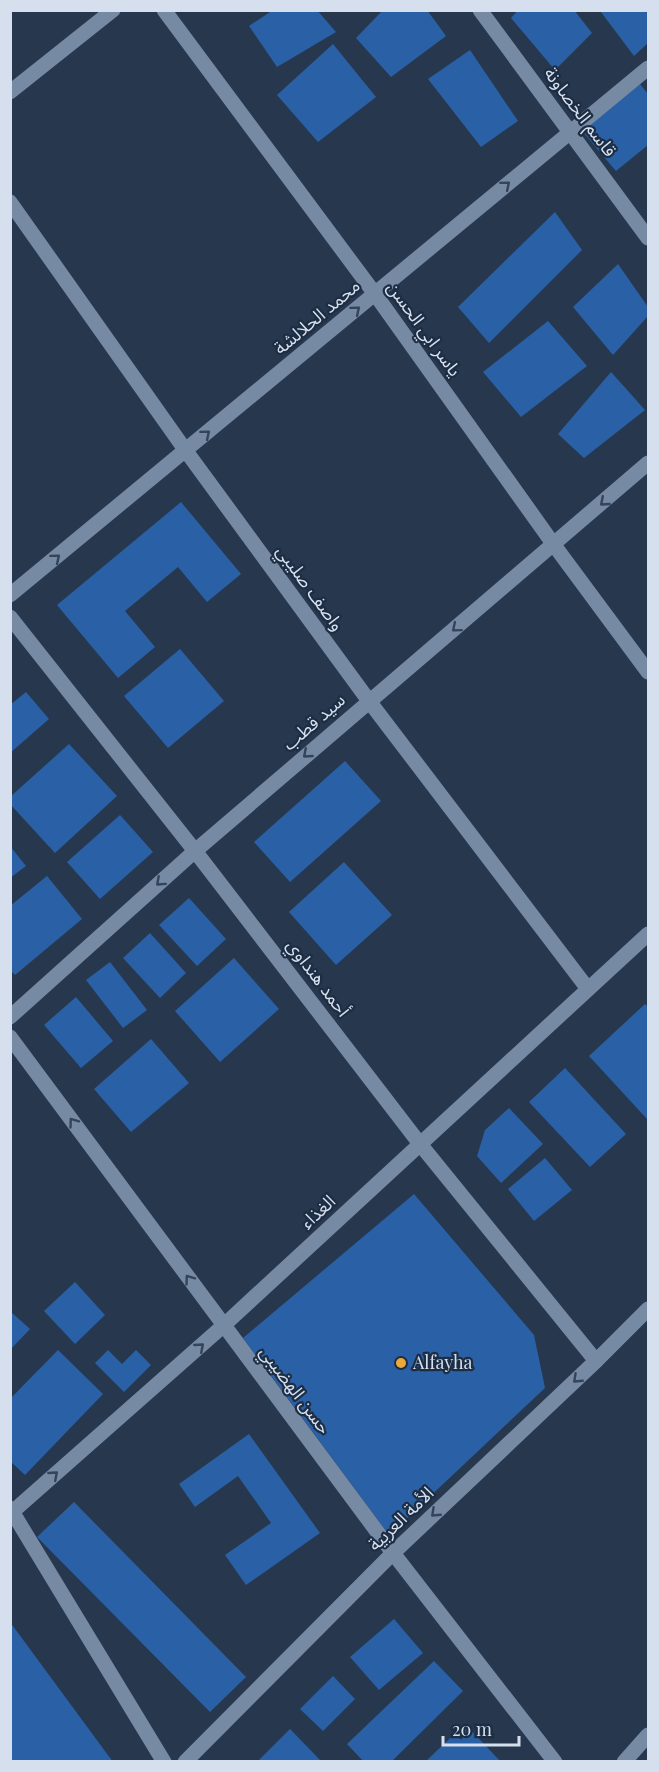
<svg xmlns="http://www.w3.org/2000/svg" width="659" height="1772" viewBox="0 0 659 1772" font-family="'Playfair Display','Noto Sans Arabic',serif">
  <rect width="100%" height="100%" fill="#27384e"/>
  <g fill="#2a60a5">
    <polygon points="273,10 317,10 336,32 277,67 249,26"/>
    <polygon points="383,10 427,10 446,36 391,77 356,38"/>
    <polygon points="518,10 574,10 592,33 555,70 511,18"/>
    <polygon points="602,10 645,10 648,15 648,43 634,56 601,12"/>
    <polygon points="333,44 376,97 318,142 277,95"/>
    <polygon points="470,50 518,121 481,147 428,79"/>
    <polygon points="640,84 648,94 648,145 616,171 582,131"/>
    <polygon points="555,212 582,250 489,343 458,307"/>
    <polygon points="618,264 648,307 648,316 613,355 573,307"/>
    <polygon points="548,321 587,366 521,417 483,372"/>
    <polygon points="611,372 645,410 584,458 558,434"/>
    <polygon points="181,502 241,574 207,602 178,567 125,611 155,647 118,678 57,605"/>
    <polygon points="180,649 224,701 168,748 124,696"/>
    <polygon points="26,692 49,719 10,753 10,705"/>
    <polygon points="69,744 117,796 55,853 10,804 10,797"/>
    <polygon points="345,761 381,801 290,882 254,842"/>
    <polygon points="120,815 153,852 100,899 67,862"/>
    <polygon points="10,846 26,866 10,878"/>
    <polygon points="344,862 392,915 336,965 289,912"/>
    <polygon points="47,876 82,919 15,975 10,970 10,906"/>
    <polygon points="189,898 226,939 197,966 159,925"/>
    <polygon points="150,933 186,973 160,998 123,958"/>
    <polygon points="234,958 279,1009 220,1062 175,1011"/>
    <polygon points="110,962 147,1010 123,1028 86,980"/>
    <polygon points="76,997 113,1041 81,1068 44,1025"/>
    <polygon points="645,1004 648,1007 647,1119 589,1056"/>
    <polygon points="151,1039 189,1083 131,1132 94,1089"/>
    <polygon points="565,1068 626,1134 590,1167 529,1102"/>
    <polygon points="509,1108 543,1144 501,1183 477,1156 485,1130"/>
    <polygon points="545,1158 572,1190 534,1221 508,1189"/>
    <polygon points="414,1194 534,1335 545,1388 389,1535 243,1338"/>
    <polygon points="75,1282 105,1315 75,1344 44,1311"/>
    <polygon points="10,1311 30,1329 10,1350"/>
    <polygon points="58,1350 103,1394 25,1475 10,1461 10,1399"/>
    <polygon points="108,1350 122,1364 136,1350 151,1365 124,1392 95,1363"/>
    <polygon points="249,1434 320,1533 246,1585 225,1555 271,1523 238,1476 195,1507 179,1484"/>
    <polygon points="74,1502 246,1677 210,1712 37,1537"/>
    <polygon points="394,1619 423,1653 379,1690 350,1657"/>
    <polygon points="10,1622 113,1762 10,1762"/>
    <polygon points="434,1661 463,1691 391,1762 364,1762 347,1744"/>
    <polygon points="333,1676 355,1699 323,1731 300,1709"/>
    <polygon points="465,1724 501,1762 425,1762"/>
    <polygon points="290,1729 322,1762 261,1762 259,1760"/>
  </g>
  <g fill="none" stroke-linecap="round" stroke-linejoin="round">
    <g stroke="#768aa4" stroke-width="15">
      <polyline points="164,10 375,294 554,545 648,672"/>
      <polyline points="480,10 648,238"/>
      <polyline points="10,92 113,10"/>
      <polyline points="10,202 186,451 369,701 588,989"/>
      <polyline points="10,595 648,68"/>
      <polyline points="10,617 195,851 420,1144 596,1361"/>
      <polyline points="10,1017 195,851 648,463"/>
      <polyline points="10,1037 393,1553 555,1762"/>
      <polyline points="10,1508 164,1762"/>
      <polyline points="10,1514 223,1326 648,934"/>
      <polyline points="185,1762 393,1553 596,1361 648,1309"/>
      <polyline points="624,1762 648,1735"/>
    </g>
  </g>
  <defs><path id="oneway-chevron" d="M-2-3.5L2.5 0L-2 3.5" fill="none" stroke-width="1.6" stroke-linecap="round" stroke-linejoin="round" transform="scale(1.5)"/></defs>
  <g stroke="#33445b">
    <use href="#oneway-chevron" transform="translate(506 185) rotate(-40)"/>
    <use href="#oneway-chevron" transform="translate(356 310) rotate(-40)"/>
    <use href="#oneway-chevron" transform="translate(206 434) rotate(-40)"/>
    <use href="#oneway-chevron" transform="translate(604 502) rotate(139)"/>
    <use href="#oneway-chevron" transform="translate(56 558) rotate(-40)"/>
    <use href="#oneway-chevron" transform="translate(456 628) rotate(140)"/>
    <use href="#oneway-chevron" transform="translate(307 754) rotate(139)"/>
    <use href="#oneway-chevron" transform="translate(160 882) rotate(138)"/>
    <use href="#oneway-chevron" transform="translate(73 1122) rotate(-126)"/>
    <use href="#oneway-chevron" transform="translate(189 1279) rotate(-126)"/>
    <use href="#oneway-chevron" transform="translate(200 1347) rotate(-41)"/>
    <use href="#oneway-chevron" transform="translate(577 1379) rotate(137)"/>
    <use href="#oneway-chevron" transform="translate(54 1475) rotate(-41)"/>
    <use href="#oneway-chevron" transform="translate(435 1513) rotate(137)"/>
  </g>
  <circle fill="#eca93a" stroke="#1d2d43" stroke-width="2" cx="401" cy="1363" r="6"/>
  <g text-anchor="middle" stroke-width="4.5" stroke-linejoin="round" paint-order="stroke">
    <g font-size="18" fill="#d5dfee" stroke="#1d2d43">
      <text transform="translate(580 112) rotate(53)" y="6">قاسم الخصاونة</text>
      <text transform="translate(317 317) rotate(-40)" y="6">محمد الحلالشة</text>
      <text transform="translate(424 329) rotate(54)" y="6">ياسر ابي الحسن</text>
      <text transform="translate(310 588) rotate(54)" y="6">واصف صليبي</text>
      <text transform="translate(314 722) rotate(-41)" y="6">سيد قطب</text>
      <text transform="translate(318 978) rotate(53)" y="6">أحمد هنداوي</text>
      <text transform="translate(318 1212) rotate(-43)" y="6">الغذاء</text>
      <text transform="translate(295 1390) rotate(53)" y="6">حسن الهضيبي</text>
      <text transform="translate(401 1519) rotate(-44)" y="6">الأمة العربية</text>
    </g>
    <g font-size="18" fill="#d5dfee" stroke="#1d2d43" text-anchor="start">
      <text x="413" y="1369">Alfayha</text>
    </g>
  </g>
  <rect width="659" height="1772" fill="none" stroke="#d5dfee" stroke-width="24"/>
  <path d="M443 1736v9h76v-9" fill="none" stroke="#d5dfee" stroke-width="3"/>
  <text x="452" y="1736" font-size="18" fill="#d5dfee" stroke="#1d2d43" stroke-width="4.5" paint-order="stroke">20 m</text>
</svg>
